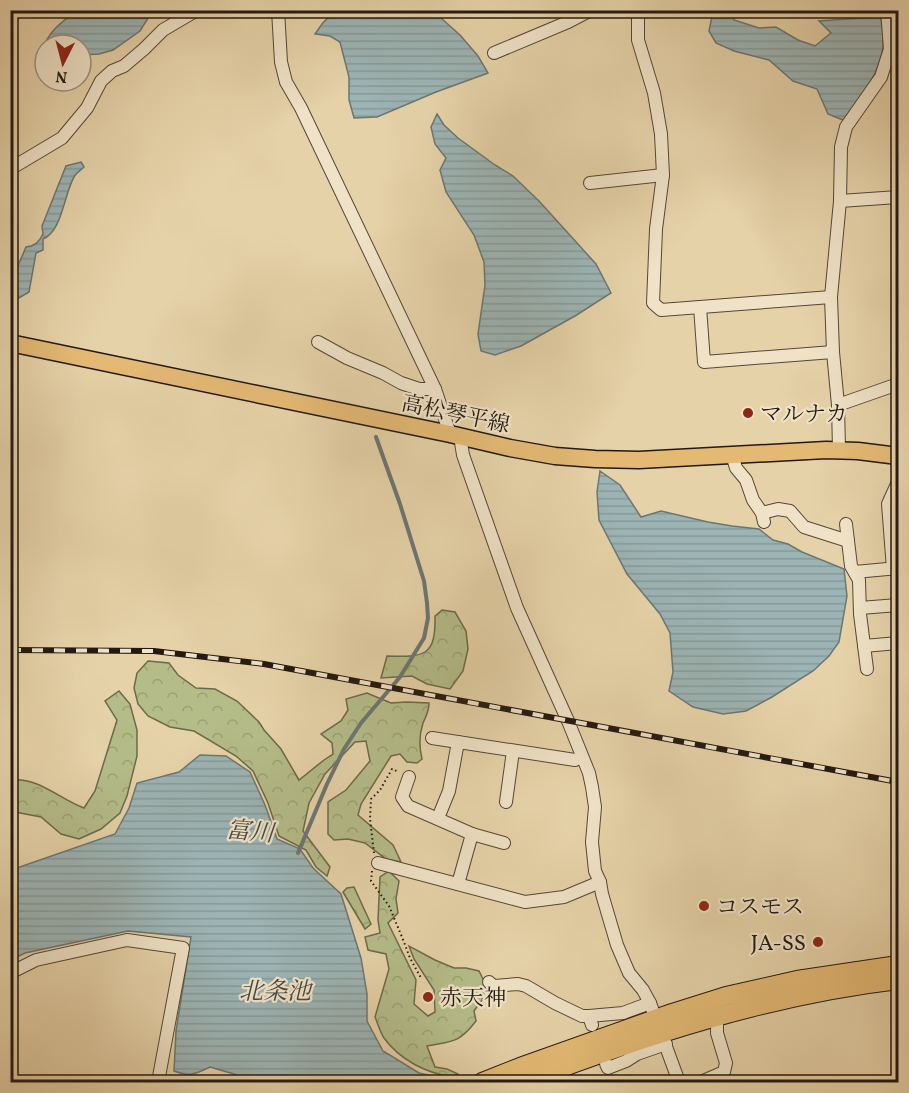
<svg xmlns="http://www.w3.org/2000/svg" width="909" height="1093" viewBox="0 0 909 1093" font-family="Vollkorn,'Noto Serif JP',serif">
  <defs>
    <pattern id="forest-crowns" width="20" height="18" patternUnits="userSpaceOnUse" patternTransform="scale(1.5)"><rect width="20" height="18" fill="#b4bc88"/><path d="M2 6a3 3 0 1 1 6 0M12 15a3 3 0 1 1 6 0" fill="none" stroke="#9aa174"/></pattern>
    <pattern id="water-rules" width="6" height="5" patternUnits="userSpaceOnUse" patternTransform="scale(1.5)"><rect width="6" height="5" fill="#9cb4b4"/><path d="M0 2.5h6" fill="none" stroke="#869a9a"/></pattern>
  </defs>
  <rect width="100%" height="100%" fill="#e6d2a8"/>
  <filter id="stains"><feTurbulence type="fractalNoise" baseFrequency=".00333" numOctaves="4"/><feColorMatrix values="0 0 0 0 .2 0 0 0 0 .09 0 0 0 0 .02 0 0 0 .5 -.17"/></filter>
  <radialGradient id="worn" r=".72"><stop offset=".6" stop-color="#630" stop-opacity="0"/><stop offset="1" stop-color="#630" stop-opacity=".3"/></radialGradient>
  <g fill="url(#forest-crowns)" stroke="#6c6a4c" stroke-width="1.5">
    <path d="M442,610L455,612L466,631L468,649L463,671L450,689L427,684L412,676L381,678L387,656C424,657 436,657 435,616Z"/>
    <path d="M148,661L169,663L178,675L196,688L215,689L237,701L259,722L264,730L281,749L299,780L324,760L333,754L332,743L321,734L341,721L348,710L346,699L367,693L391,703L406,702L429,703C429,712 426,716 423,723C419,735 419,747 422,759L417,763L407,762L400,754L391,756L361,804L358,815L393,845L401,862L386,859L365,843L348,839L334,840L328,834V802L346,790L370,761L366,741L355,742L325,774L309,803L303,831L330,867L327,876L316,867L306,850L279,836L268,803L253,771L236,756L194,731L170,727L148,716L138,704L134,688L137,673Z"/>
    <path d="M119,691L130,704L137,730V756L127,796L120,813L101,829L79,839L61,834L41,817L15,812L11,813V780C39,777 59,799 84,808L95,791L117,720L105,701Z"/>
    <path d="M389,871L399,881L396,899L398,913L388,923L416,980L414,1004L428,1016L435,1012L434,990L414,959L409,946L435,960L454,968H466L479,971L486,985L482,1000L474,1011L476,1021C459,1043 453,1041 427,1046L435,1067L447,1069L458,1074L452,1077C426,1073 400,1060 384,1038C380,1032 378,1024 375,1017L389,969L386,954L368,950L365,937L380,933L378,920L380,877Z"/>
    <polygon points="354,887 371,924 365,929 343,892 347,888"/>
  </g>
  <g fill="url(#water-rules)" stroke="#6c7673" stroke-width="1.5">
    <path d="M77,10L143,11L150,15L140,31L113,50L99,54L81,55V45H45L44,47C49,30 64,21 77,10Z"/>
    <polygon points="354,10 361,12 371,10 433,11 460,35 478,56 488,73 436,92 377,117 354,118 349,100 349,77 340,42 330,36 315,34 322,24 334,11"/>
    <path d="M713,11H734V20L759,28L776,27L798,40L815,46L831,33L819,21L877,17L881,18C882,27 884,38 883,47C878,78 861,96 843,120L828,114L817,89L793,81L769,60L734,51L716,43L709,31Z"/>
    <polygon points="437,114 444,125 458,138 495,165 513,176 539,201 596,264 611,293 575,316 521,346 495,355 481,351 478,334 485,285 484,262 474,235 446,192 440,170 446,158 435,144 431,127"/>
    <path d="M81,162L84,167C81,170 76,173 74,177C64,194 62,232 43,239V250L36,253L29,292L17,299L13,316L11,317V277L17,268L26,247C35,246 39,242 43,234L42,226L66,166Z"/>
    <polygon points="600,471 620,485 641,517 661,511 708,522 732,526 759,529 773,540 788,544 802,552 844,569 847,596 839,642 829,656 813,671 772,697 746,711 723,714 693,707 669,691 673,672 670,633 660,614 627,574 599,520 597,492"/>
    <path d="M200,755L226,756L250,772L265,805L277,839L300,849L313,868L341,894L361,958L367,994V1021L383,1051L419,1073L441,1078L448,1082H250L234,1074L210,1067C195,1074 190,1077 174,1071L176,1031L191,937L128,931L25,953L11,960V870L115,834L129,808L137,783L179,772Z"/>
  </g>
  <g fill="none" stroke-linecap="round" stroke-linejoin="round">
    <polyline stroke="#6c7673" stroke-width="4" points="298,853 327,784 344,749 361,723 400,677 424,638 428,618 427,603 424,581 400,504 376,437"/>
    <g stroke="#544737" stroke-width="14">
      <g id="minor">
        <polyline points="278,10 281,62 286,82 301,108 435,389 450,434"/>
        <polyline points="638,10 638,40 654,93 661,134 663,175 656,229 653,303 661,310 831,297"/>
        <polyline points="494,53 568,22 591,10"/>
        <polyline points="10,169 62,138 87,108 101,81 112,71 124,66 144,49 163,30 197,10"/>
        <polyline points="590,183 663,175"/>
        <polyline points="840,201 898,197"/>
        <polyline points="700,307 704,362 833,352"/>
        <polyline points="318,342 347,358 383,373 401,383 419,389 435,389"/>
        <polyline points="838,405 898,384"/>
        <polyline points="460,436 463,455 517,608 568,721 589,773 592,787 595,807 592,842 595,871 600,882 602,894 617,945 629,973 643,990 650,1003 679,1082"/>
        <polyline points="839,450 838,405 833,352 831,297 840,201 841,147 846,127 881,77 890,49 887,10"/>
        <polyline points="732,455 736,468 746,480 753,500 762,513 764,522"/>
        <polyline points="762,513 778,509 790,511 804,527 848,541"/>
        <polyline points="846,524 851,566 859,580 860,614 867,669"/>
        <polyline points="893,569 888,504 898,482"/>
        <polyline points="855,572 898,568"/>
        <polyline points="860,608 898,605"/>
        <polyline points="864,646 898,643"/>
        <polyline points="432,738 575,760"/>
        <polyline points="409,777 402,797 408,806 472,834 458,884"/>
        <polyline points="506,802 513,751"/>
        <polyline points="438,818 449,791 458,742"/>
        <polyline points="472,834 504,843"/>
        <polyline points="378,863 525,902 564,897 600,882"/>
        <polyline points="10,973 36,960 127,940 183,948 158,1082"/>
        <polyline points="489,982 492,985 494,986 518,984 526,986 555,1003 582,1016 589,1016"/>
        <polyline points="592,1025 589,1016 623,1013 650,1003"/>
        <polyline points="606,1064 608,1068 626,1061 637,1054 666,1044"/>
        <polyline points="701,1082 724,1072 726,1063 717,1033 717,1017"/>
      </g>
    </g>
    <g stroke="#231911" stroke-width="19">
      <polyline id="major" points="10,343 450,434 510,448 555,456 595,459 639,460 826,450 858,451 898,456"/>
    </g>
    <g stroke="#231911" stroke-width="20">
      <g id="highway">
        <polyline points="482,1082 520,1067 672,1013 726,996 797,980 898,965"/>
        <path d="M524,1082C644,1036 769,995 898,980"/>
      </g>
    </g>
    <g stroke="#231911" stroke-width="2" stroke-dasharray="1.5 3" stroke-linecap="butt">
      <polyline points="374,853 370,819 371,799 380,790 392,769 399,772"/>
      <polyline points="372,871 371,881 389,906 402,937 410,958 421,978"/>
    </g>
    <use href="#minor" stroke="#efe2c6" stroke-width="12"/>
    <use href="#major" stroke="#e3b974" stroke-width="16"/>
    <use href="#highway" stroke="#e3b974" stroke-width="18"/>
    <g stroke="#231911" stroke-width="6">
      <polyline id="rail" points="10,650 154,651 264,664 898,782"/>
    </g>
    <use href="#rail" stroke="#efe2c6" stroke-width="4" stroke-dasharray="11" stroke-linecap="butt"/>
  </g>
  <g fill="#8f2418" stroke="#efe2c6" stroke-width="2">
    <circle cx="748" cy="413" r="6"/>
    <circle cx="704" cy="906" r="6"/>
    <circle cx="818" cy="942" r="6"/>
    <circle cx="428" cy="997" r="6"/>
  </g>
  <g text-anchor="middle" stroke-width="4.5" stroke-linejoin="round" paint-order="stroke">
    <g font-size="22" fill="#231911" stroke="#efe2c6">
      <text transform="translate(456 413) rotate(12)" y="8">高松琴平線</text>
    </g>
    <g font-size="22" fill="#231911" stroke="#efe2c6" text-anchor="start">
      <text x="760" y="421">マルナカ</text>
      <text x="716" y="914">コスモス</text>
      <text x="806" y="950" text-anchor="end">JA-SS</text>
      <text x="440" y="1005">赤天神</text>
    </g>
    <g font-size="24" font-style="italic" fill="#474842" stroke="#efe2c6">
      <text transform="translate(250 831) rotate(5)" y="8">富川</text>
      <text x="275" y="999">北条池</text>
    </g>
  </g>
  <rect width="909" height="1093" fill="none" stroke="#e6d2a8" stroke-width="36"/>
  <rect x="12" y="12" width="885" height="1069" fill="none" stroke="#231911" stroke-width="3"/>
  <rect x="18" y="18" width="873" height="1057" fill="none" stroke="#231911" stroke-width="1.5"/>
  <g transform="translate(63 63) rotate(186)"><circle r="28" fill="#efe2c6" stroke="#9d927e" stroke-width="1.5"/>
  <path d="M0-4.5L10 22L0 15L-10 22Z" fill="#8f2418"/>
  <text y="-9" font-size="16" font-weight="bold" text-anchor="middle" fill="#231911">N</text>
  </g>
  <rect width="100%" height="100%" filter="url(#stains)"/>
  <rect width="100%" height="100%" fill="url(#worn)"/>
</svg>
